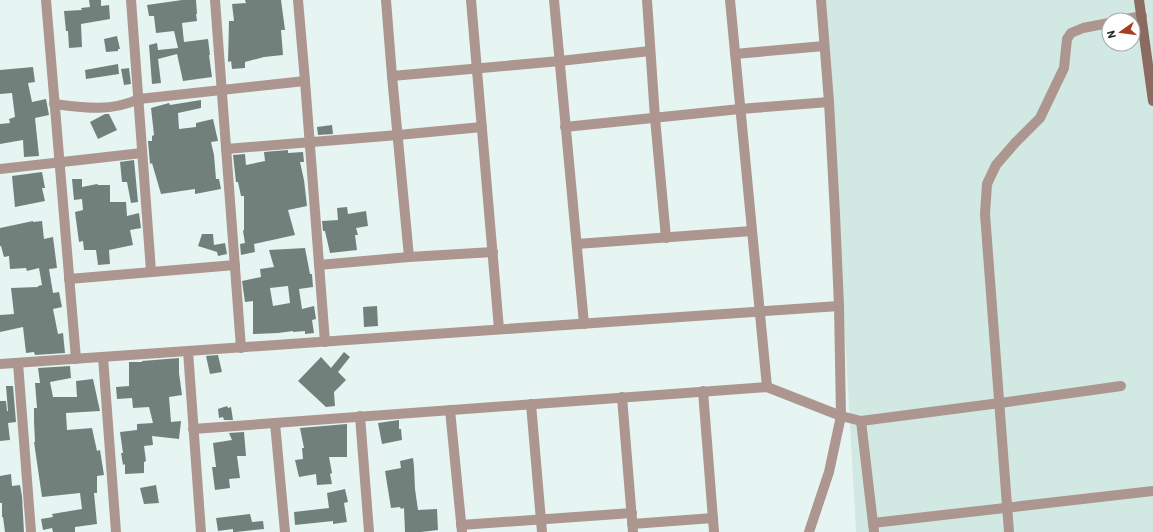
<svg xmlns="http://www.w3.org/2000/svg" width="1153" height="532" viewBox="0 0 1153 532" font-family="Barlow,sans-serif">
  <rect width="100%" height="100%" fill="#e6f5f1"/>
  <path fill="#d1e9e2" fill-rule="evenodd" d="M826,0H1153V532H856ZM1109,20H1133V44H1109Z"/>
  <g fill="#72807c" fill-rule="evenodd">
    <polygon points="89,0 101,0 101,6 109,5 110,19 81,24 82,47 69,48 68,31 66,31 64,11 82,10 81,8 90,7"/>
    <polygon points="182,0 196,0 197,14 196,14 197,21 182,23 184,42 208,39 210,55 209,55 212,77 183,81 177,54 158,59 161,83 152,84 149,45 157,43 158,50 178,48 174,31 156,33 154,16 149,16 147,5"/>
    <polygon points="245,0 281,0 285,30 281,30 283,55 264,57 245,62 245,68 232,69 231,61 228,62 229,21 234,21 232,4 246,3"/>
    <polygon points="117,36 120,49 118,49 118,51 106,52 104,39"/>
    <polygon points="118,64 119,74 86,79 85,70"/>
    <polygon points="33,67 35,82 28,83 32,102 46,99 49,115 35,118 39,156 24,157 23,140 0,144 0,124 10,123 9,119 15,117 12,93 0,94 0,70"/>
    <polygon points="129,68 131,84 124,85 121,69"/>
    <polygon points="201,100 201,108 178,113 179,129 196,127 196,123 213,119 218,141 211,142 214,155 216,179 219,179 221,189 195,194 195,189 161,194 152,163 150,164 148,141 152,141 152,136 154,135 151,108 169,103 170,105"/>
    <polygon points="105,114 109,114 117,130 98,139 90,122"/>
    <polygon points="332,125 333,134 318,135 317,127"/>
    <polygon points="288,150 288,153 303,152 304,162 300,162 304,180 307,206 288,210 295,235 254,244 255,252 241,255 240,244 245,243 243,231 244,230 244,196 241,196 238,182 236,182 233,155 245,154 246,165 265,161 264,152"/>
    <polygon points="134,160 138,202 131,203 127,182 122,182 120,162"/>
    <polygon points="42,172 45,188 42,188 45,201 15,207 12,176"/>
    <polygon points="72,179 82,179 82,187 97,184 98,185 110,185 110,202 126,202 127,216 139,213 141,228 130,230 133,245 109,250 110,264 98,265 96,250 84,250 83,241 79,242 75,212 83,210 82,199 74,200"/>
    <polygon points="347,207 348,214 366,211 368,226 356,228 358,235 355,235 357,250 330,253 325,231 323,231 322,221 338,220 337,208"/>
    <polygon points="33,221 33,222 42,221 44,239 53,237 57,268 49,269 53,293 59,292 62,307 53,309 58,334 63,333 65,353 35,355 34,352 26,353 23,327 0,332 0,315 14,314 11,288 38,287 38,286 42,285 39,268 27,271 26,268 10,269 9,256 4,257 1,246 0,246 0,228"/>
    <polygon points="202,234 213,234 214,245 225,243 227,254 218,256 217,252 198,246"/>
    <path d="M305,248L310,274H312L313,287L299,289L302,309L314,306L316,319L312,320L314,333L305,334V331L293,332V331L278,333L253,334V301L245,302L242,281L261,277L260,269L274,267L269,250ZM288,286L290,303L273,306L270,288Z"/>
    <polygon points="377,306 378,326 364,327 363,307"/>
    <polygon points="344,352 350,357 338,372 346,380 334,392 335,406 326,407 298,381 321,357 331,368"/>
    <polygon points="218,355 222,372 210,374 206,356"/>
    <polygon points="179,358 179,373 182,395 169,397 171,422 181,421 179,439 152,436 153,445 144,446 146,461 144,462 144,473 125,474 125,464 123,465 121,453 123,453 120,432 137,430 137,424 153,423 149,407 133,408 132,398 117,399 116,387 129,386 129,362 142,362 142,361"/>
    <polygon points="70,366 71,378 50,382 53,397 77,397 76,381 93,379 100,411 66,413 67,430 92,428 97,451 100,450 104,475 97,476 97,493 94,493 97,524 75,527 75,532 53,532 52,528 43,530 41,519 53,517 52,514 82,509 80,493 42,497 34,442 35,442 34,422 34,408 37,408 35,383 40,383 38,368"/>
    <polygon points="6,386 13,386 16,422 8,423 10,440 0,441 0,401 6,401 7,411 8,411"/>
    <polygon points="227,406 228,408 231,407 233,420 224,420 223,417 219,418 218,409"/>
    <polygon points="399,420 399,429 401,429 402,440 382,444 378,423"/>
    <polygon points="347,424 347,457 329,457 332,473 330,474 332,484 317,485 316,474 299,477 295,460 303,459 302,448 304,448 300,428"/>
    <polygon points="244,432 246,456 237,456 240,478 229,479 230,488 215,490 212,467 216,467 213,443 232,440 229,433"/>
    <polygon points="413,458 414,466 415,489 418,510 437,509 438,530 421,532 405,532 404,508 401,509 400,507 391,508 385,471 401,468 400,461"/>
    <polygon points="11,474 12,486 20,485 22,496 24,532 5,532 3,517 2,517 2,503 0,503 0,476"/>
    <polygon points="156,485 159,503 144,504 140,488"/>
    <polygon points="345,489 348,502 344,503 347,522 333,524 333,521 295,525 294,512 329,508 327,493"/>
    <polygon points="250,514 252,522 263,521 264,529 236,532 233,532 233,529 218,531 216,518"/>
  </g>
  <g fill="none" stroke-linecap="round" stroke-linejoin="round">
    <g stroke="#ac968f" stroke-width="10">
      <polyline points="46,0 76,359"/>
      <polyline points="131,0 151,271"/>
      <polyline points="215,0 241,348"/>
      <polyline points="298,0 305,81 325,342"/>
      <polyline points="386,0 392,76 409,257"/>
      <polyline points="471,0 499,329"/>
      <polyline points="554,0 584,324"/>
      <polyline points="647,0 655,118 666,238"/>
      <polyline points="730,0 767,387"/>
      <polyline points="1121,20 1142,16"/>
      <polyline points="735,54 824,46"/>
      <polyline points="392,76 560,61 650,51"/>
      <path d="M54,104C85,108 110,112 139,99L305,81"/>
      <polyline points="565,127 740,109 829,102"/>
      <polyline points="226,149 398,135 482,127"/>
      <polyline points="0,169 142,153"/>
      <polyline points="577,244 752,231"/>
      <polyline points="319,265 409,257 493,252"/>
      <polyline points="69,279 235,265"/>
      <polyline points="188,351 201,532"/>
      <polyline points="103,357 116,532"/>
      <polyline points="18,363 31,532"/>
      <polyline points="0,364 839,306"/>
      <polyline points="703,391 714,532"/>
      <polyline points="622,397 633,532"/>
      <polyline points="531,404 542,532"/>
      <polyline points="450,410 462,532"/>
      <polyline points="360,416 369,532"/>
      <polyline points="861,421 874,532"/>
      <polyline points="275,423 285,532"/>
      <polyline points="193,429 767,387 841,416 861,421 1000,403 1121,386"/>
      <polyline points="873,523 1153,491"/>
      <polyline points="632,524 713,518"/>
      <polyline points="461,525 632,513"/>
      <polyline points="809,532 829,472 841,416 839,306 835,214 829,102 821,0"/>
      <polyline points="1009,532 985,214 987,184 996,165 1015,143 1040,118 1064,68 1067,39 1071,33 1083,28 1109,23"/>
    </g>
    <polyline stroke="#8a6a61" stroke-width="10" points="1139,0 1153,101"/>
  </g>
  <g transform="translate(1121 32) rotate(256)"><circle r="19" fill="#fefefe" stroke="#a6a8a8"/>
  <path d="M0-3L7 15L0 10L-7 15Z" fill="#a53d1f"/>
  <text y="-6" font-size="11" font-weight="bold" text-anchor="middle" fill="#222826">N</text>
  </g>
</svg>
